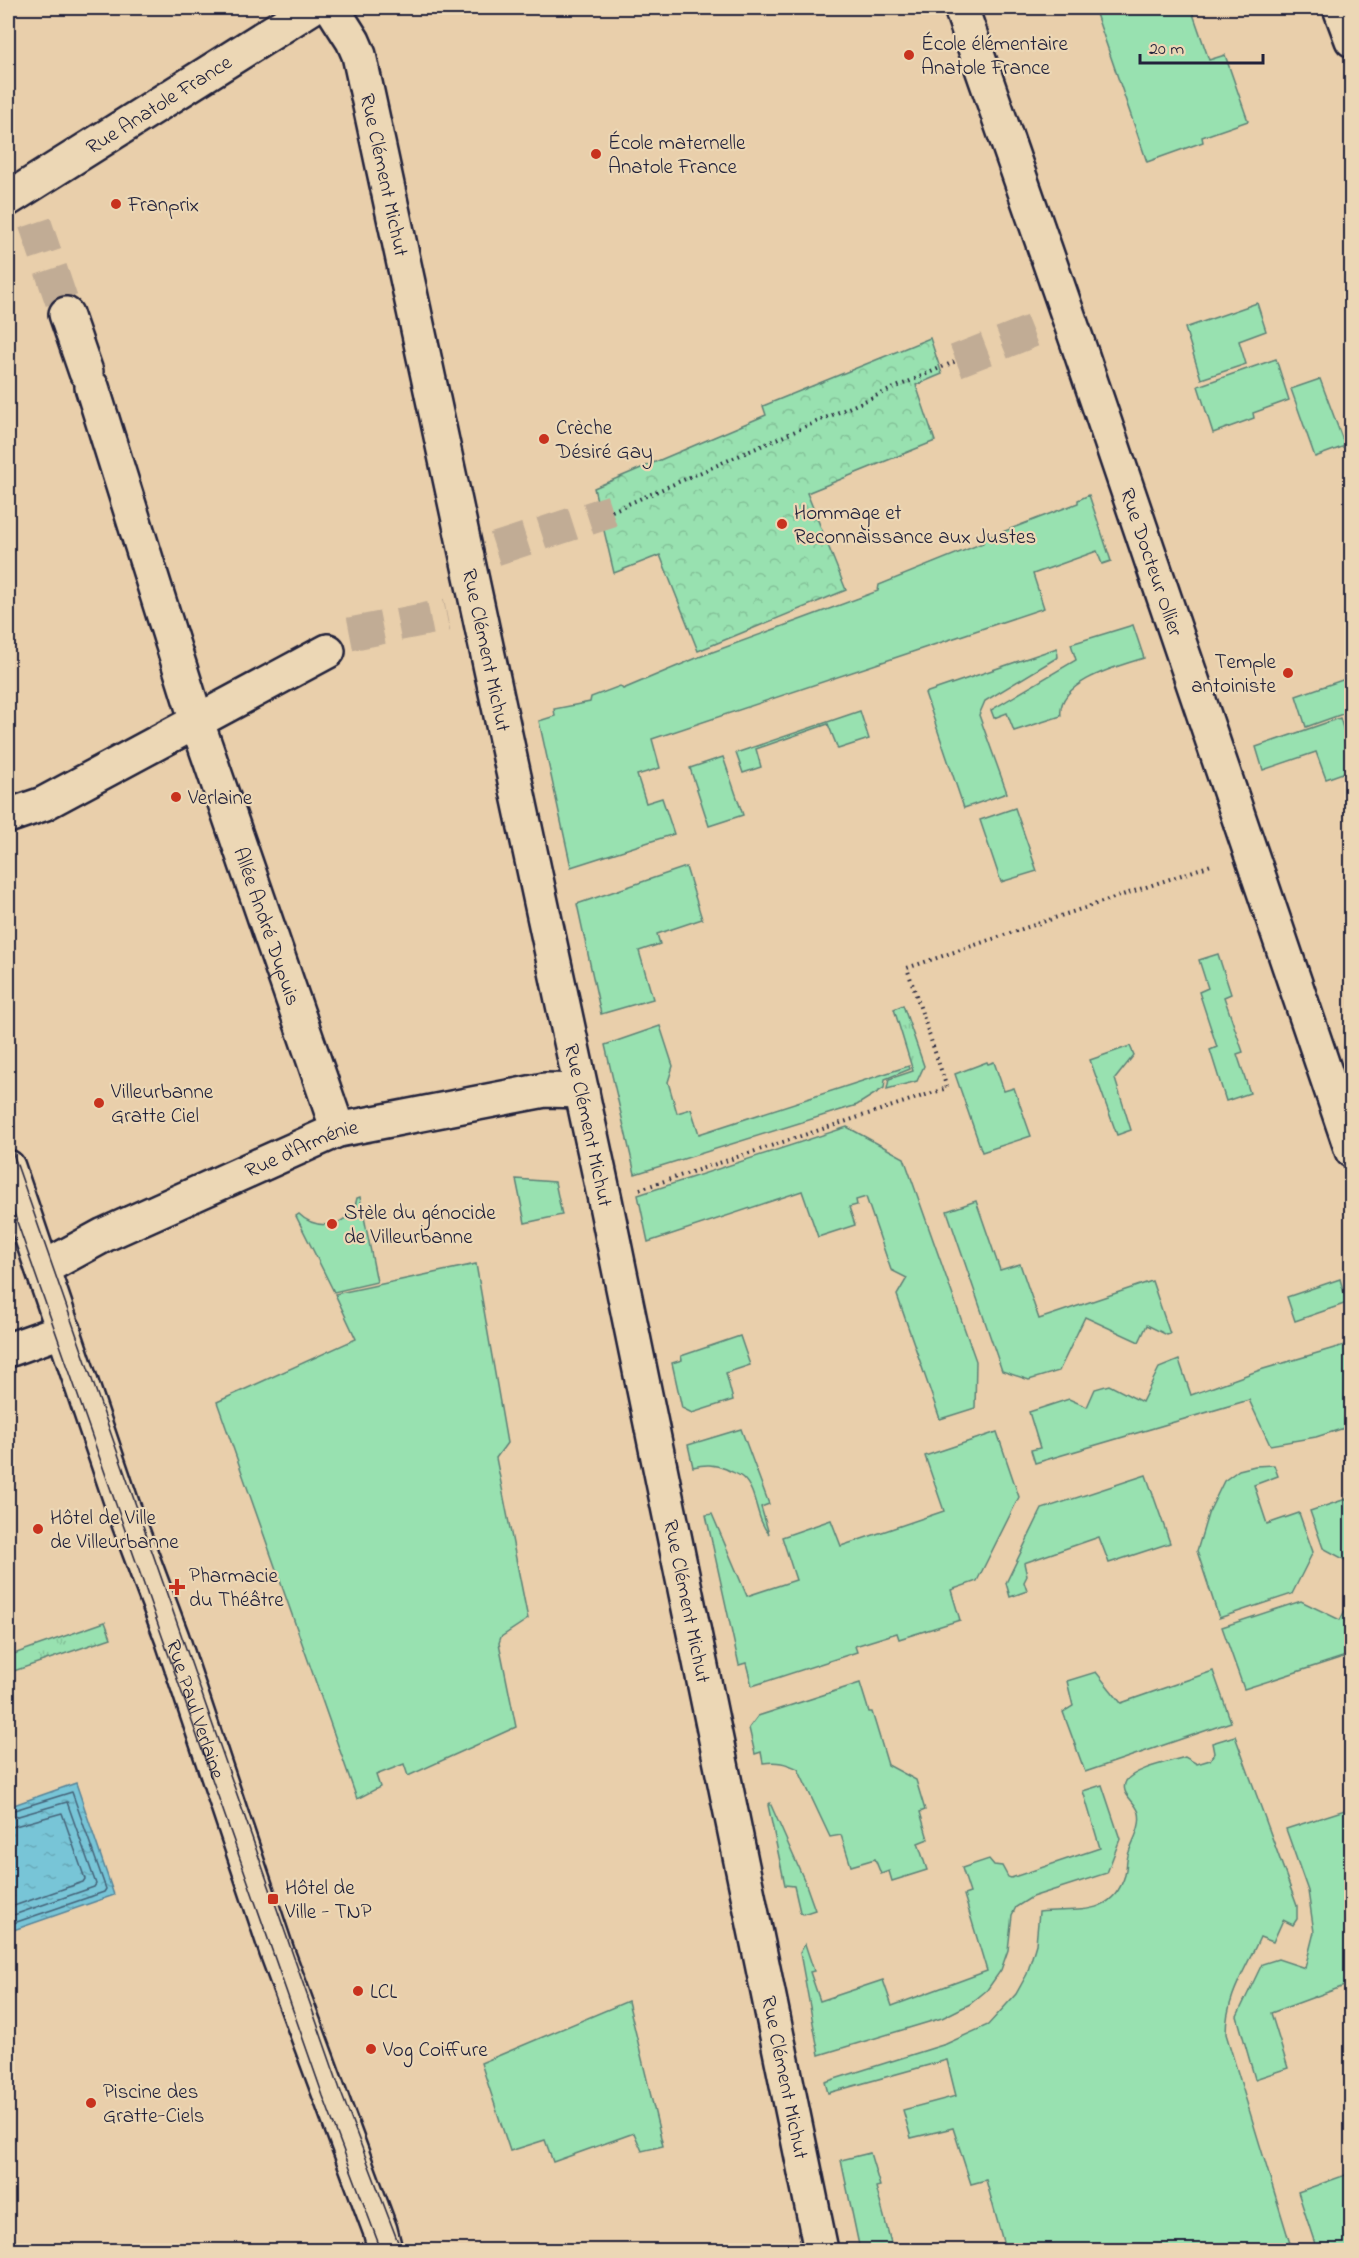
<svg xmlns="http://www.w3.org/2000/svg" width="1359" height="2258" viewBox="0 0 1359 2258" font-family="'Indie Flower',sans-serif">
  <defs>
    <pattern id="grass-tufts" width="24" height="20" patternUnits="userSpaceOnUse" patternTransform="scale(1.5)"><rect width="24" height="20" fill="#98e1b0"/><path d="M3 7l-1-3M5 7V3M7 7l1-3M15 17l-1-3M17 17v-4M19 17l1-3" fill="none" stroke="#83c198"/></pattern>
    <pattern id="forest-crowns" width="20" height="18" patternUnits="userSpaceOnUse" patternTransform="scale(1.5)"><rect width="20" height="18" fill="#98e1b0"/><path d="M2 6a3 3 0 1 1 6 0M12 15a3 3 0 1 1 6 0" fill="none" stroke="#83c198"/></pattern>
    <pattern id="water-ripples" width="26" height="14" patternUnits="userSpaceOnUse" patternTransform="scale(1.5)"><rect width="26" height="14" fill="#78c5d7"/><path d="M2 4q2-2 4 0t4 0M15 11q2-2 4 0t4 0" fill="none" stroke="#68a9b9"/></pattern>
  </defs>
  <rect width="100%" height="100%" fill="#e9cfab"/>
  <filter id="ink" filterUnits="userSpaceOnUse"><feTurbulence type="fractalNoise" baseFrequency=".0167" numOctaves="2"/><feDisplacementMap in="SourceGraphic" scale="12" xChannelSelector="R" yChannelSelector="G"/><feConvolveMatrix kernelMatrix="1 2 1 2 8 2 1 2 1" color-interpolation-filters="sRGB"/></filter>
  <g filter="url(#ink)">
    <g fill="url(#grass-tufts)" stroke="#5d8276" stroke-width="1.5">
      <polygon points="903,1005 924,1066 917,1081 887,1089 889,1079 913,1071 894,1009"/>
      <polygon points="105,1622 111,1638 8,1673 8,1656"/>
    </g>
    <polygon fill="url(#forest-crowns)" stroke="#5d8276" stroke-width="1.5" points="930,338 942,374 916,385 935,441 807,493 846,590 698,651 660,555 614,573 594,488 766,415 763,406"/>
    <g fill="#98e1b0" stroke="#5d8276" stroke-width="1.5">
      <polygon points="1094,8 1191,8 1209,60 1225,55 1248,121 1202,137 1203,142 1147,162"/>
      <polygon points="1257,303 1266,331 1239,341 1246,364 1201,379 1185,328"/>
      <polygon points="1276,359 1289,400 1253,413 1254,418 1213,433 1198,386"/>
      <polygon points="1320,379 1345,446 1315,457 1291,389"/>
      <polygon points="1089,495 1111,561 1102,564 1097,551 1033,574 1044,608 652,739 660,768 637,775 646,803 662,798 674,834 571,867 539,721 555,716 554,709 590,702 591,697 620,686 623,689 699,657 878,591 879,585 983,543 984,539 1078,503 1078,500"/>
      <path d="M1133,625L1144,658C1118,666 1056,682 1061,716L1014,731L1007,713L994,718L991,710L1076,660L1071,644Z"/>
      <polygon points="1057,648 1058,657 985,701 979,715 1007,793 964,808 925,693"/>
      <polygon points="1351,677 1351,711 1306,727 1296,696"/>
      <polygon points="860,711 869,739 838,749 828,724 756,749 761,767 743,773 736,753"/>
      <polygon points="1340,718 1351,754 1351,770 1326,779 1316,752 1263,770 1256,747"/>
      <polygon points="723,757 743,815 709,826 690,768"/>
      <polygon points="1015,808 1037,871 1001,882 980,820"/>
      <polygon points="686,867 702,919 657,934 660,944 639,951 653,999 601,1014 577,904"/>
      <polygon points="1218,954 1231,994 1224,997 1243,1052 1237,1054 1250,1093 1226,1101 1210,1050 1217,1047 1199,992 1208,988 1199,960"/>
      <polygon points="660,1026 673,1066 668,1082 677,1113 691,1109 699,1134 887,1073 909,1066 910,1069 885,1079 884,1088 857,1105 635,1174 605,1045"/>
      <polygon points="1130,1046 1134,1055 1115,1079 1131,1130 1117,1135 1090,1060"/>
      <polygon points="987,1062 988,1064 994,1062 1004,1091 1014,1088 1031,1136 982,1152 955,1074"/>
      <polygon points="847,1127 904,1158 976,1361 975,1408 940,1419 897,1295 907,1278 891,1270 866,1197 856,1200 857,1205 849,1207 855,1225 818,1237 802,1191 648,1242 638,1195"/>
      <polygon points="516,1179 555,1182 562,1215 525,1223"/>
      <path d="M360,1197L377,1282L334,1292L296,1216L299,1214C313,1228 338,1229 352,1212C355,1209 356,1202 357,1198Z"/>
      <polygon points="976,1201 1000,1270 1020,1264 1039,1319 1152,1281 1170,1334 1167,1335 1147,1325 1139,1342 1085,1317 1059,1371 1029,1380 1002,1371 947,1211"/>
      <polygon points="476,1264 507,1443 496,1458 528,1619 501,1637 499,1643 516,1727 408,1776 404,1764 376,1775 380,1787 357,1799 217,1402 356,1339 335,1294"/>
      <polygon points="1340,1279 1347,1303 1295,1321 1287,1297"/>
      <polygon points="740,1336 750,1365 726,1373 733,1400 692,1413 682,1408 672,1363 682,1360 681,1356"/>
      <polygon points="1351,1343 1351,1426 1316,1437 1270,1445 1249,1400 1035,1463 1031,1450 1040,1448 1029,1412 1069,1399 1087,1407 1095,1389 1109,1385 1142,1402 1159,1368 1179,1360 1191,1395 1260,1370"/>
      <path d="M741,1429L769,1504L761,1507L769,1534C755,1519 758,1492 743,1478C739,1474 731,1472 726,1469C714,1464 705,1464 693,1467L688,1445Z"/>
      <polygon points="997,1432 1019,1497 977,1581 951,1590 960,1620 899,1639 897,1633 855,1646 857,1652 752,1686 746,1663 739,1665 706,1515 712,1514 747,1596 796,1580 782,1537 831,1520 841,1546 944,1511 925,1456"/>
      <polygon points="1274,1465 1278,1476 1254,1485 1267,1524 1299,1513 1313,1552 1292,1594 1219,1618 1197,1551 1208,1514 1224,1481 1239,1470 1255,1466"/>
      <polygon points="1146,1475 1170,1543 1109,1563 1099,1537 1024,1563 1027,1576 1024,1582 1027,1591 1010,1597 1006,1583 1042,1509"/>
      <polygon points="1351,1490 1352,1556 1349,1562 1323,1548 1310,1511 1349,1498 1347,1492"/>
      <polygon points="1351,1599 1351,1662 1349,1655 1244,1689 1222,1627 1301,1601 1340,1620"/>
      <polygon points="1213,1671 1231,1722 1085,1772 1063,1712 1073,1706 1067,1681 1096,1672 1121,1703"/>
      <path d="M860,1683L869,1712H872L888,1765L916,1780L925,1810L920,1812L928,1839L918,1843L927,1870L892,1881L889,1871L881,1874L875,1859L851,1866L841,1835L830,1837L798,1769C786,1763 777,1761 763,1763L761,1752L755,1754L749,1728L758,1716Z"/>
      <path d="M1235,1736L1297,1906V1919L1293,1925L1283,1920L1273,1942L1260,1937C1245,1971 1226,1996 1226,2034L1292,2250H1009L1005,2249L986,2180L971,2184L953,2128L911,2138L903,2110L956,2096L947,2060L828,2093L825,2082L946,2044L988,2025L1016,1994L1027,1974L1036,1944L1039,1912C1074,1908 1112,1919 1125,1875C1127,1868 1126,1860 1129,1852C1133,1840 1142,1826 1139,1813C1136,1801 1119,1794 1126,1781C1135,1768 1170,1762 1185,1757L1197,1764L1210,1760L1214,1753L1212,1743Z"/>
      <polygon points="1102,1785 1120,1839 1107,1873 1032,1897 1016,1907 1012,1915 1008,1950 1001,1970 987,1990 970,2004 942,2018 819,2055 800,1953 805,1944 814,1971 810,1972 820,2001 883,1980 892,2006 987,1971 964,1895 970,1893 962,1868 989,1859 994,1865 1002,1866 1008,1877 1011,1878 1100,1848 1083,1791"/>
      <polygon points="770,1803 805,1882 815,1910 803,1914 800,1912 794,1886 785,1885 768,1805"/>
      <polygon points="1351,1808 1351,1998 1347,1985 1271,2013 1288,2068 1255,2079 1237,2016 1262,1964 1278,1959 1305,1968 1314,1932 1308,1891 1286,1829"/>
      <polygon points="628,2001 663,2146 642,2151 634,2133 553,2162 545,2140 510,2151 481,2063"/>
      <polygon points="870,2153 880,2186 876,2187 893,2250 860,2250 841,2160"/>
      <polygon points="1351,2173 1351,2250 1317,2250 1298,2192"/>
    </g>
    <polygon fill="url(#water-ripples)" stroke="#568499" stroke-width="1.5" points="76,1783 114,1895 8,1932 8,1807"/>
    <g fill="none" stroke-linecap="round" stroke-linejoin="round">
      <g stroke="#446379" stroke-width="1.5">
        <polyline points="8,1812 72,1792 106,1889 104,1892 8,1925"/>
        <polyline points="8,1819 67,1802 96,1884 94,1887 8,1917"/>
        <polyline points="8,1828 62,1813 85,1879 83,1882 8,1908"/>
      </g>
      <g stroke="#c1ac95" stroke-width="33" stroke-dasharray="33 16" stroke-linecap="butt">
        <polyline points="35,223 66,314"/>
        <polyline points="956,361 1040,328"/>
        <polyline points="495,549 612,511"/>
        <polyline points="350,634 447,615"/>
      </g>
      <g stroke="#22223b" stroke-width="38">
        <g id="minor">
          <path id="s1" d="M332,8L353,41L359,55L372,115L605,1200L821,2250"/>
          <path id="s2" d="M961,8L1077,341L1352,1151"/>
          <polyline points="1340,8 1352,40"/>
          <path id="s3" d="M8,199L311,8"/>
          <polyline points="66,314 86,372"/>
          <path id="s4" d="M92,387L197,722L338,1130"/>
          <polyline points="8,816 43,804 328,651"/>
          <path id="s5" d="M8,1167L123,1507L172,1638L277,1952L380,2230L385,2250"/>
          <path id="s6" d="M42,1267L51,1264L104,1235L338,1130L545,1090L582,1091"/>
          <polyline points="8,1350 64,1330"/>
        </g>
      </g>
      <g stroke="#22223b" stroke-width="4" stroke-dasharray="1.5 4.5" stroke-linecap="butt">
        <polyline points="612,511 956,361"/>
        <polyline points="640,1189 947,1088 907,968 1214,864"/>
      </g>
      <use href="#minor" stroke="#ecd7b5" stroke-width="33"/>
      <g stroke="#22223b" stroke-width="1.5">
        <polyline points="8,1139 342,2095 401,2250"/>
        <polyline points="8,1196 323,2096 381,2250"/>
      </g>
    </g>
  </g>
  <g fill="#c8321e" stroke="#ecd7b5" stroke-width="2">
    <circle cx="909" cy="55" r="6"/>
    <circle cx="596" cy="154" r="6"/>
    <circle cx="116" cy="204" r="6"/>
    <circle cx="544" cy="439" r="6"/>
    <circle cx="782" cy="524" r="6"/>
    <circle cx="1288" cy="673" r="6"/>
    <circle cx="176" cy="797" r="6"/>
    <circle cx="99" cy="1103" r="6"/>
    <circle cx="332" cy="1224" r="6"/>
    <circle cx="38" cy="1529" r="6"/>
    <path d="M174 1578h6v6h6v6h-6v6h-6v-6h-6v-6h6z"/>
    <rect x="267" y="1893" width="12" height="12" rx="3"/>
    <circle cx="358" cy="1991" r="6"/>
    <circle cx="371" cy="2049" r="6"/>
    <circle cx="91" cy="2103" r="6"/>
  </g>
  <g text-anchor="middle" stroke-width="4.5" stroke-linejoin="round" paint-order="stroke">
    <g font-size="21" fill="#22223b" stroke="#ecd7b5" text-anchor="start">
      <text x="921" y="50">École élémentaire<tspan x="921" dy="24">Anatole France</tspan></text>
      <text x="608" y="149">École maternelle<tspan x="608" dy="24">Anatole France</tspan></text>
      <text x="128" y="211">Franprix</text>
      <text x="556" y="434">Crèche<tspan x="556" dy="24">Désiré Gay</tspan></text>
      <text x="794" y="519">Hommage et<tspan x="794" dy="24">Reconnaissance aux Justes</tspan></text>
      <text x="1276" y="668" text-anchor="end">Temple<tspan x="1276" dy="24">antoiniste</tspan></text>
      <text x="188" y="804">Verlaine</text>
      <text x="111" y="1098">Villeurbanne<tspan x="111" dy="24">Gratte Ciel</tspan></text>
      <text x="344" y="1219">Stèle du génocide<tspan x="344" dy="24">de Villeurbanne</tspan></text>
      <text x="50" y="1524">Hôtel de Ville<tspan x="50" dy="24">de Villeurbanne</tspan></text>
      <text x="189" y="1582">Pharmacie<tspan x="189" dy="24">du Théâtre</tspan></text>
      <text x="285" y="1894">Hôtel de<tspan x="285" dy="24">Ville - TNP</tspan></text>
      <text x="370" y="1998">LCL</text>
      <text x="383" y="2056">Vog Coiffure</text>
      <text x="103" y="2098">Piscine des<tspan x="103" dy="24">Gratte-Ciels</tspan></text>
    </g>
    <g font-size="21" fill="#22223b" stroke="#ecd7b5">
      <text dy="7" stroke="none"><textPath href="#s3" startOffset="178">Rue Anatole France</textPath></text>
      <text dy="7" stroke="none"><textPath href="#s1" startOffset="177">Rue Clément Michut</textPath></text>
      <text dy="7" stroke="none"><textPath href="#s2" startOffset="586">Rue Docteur Ollier</textPath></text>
      <text dy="7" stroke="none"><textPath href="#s1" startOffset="663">Rue Clément Michut</textPath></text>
      <text dy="7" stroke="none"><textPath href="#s4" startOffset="567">Allée André Dupuis</textPath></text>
      <text dy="7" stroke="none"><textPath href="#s1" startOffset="1149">Rue Clément Michut</textPath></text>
      <text dy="7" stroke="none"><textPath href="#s6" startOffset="286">Rue d'Arménie</textPath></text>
      <text dy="7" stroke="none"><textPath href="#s1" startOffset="1635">Rue Clément Michut</textPath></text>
      <text dy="7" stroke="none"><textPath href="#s5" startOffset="574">Rue Paul Verlaine</textPath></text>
      <text dy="7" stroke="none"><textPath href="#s1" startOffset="2121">Rue Clément Michut</textPath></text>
    </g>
  </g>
  <rect width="1359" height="2258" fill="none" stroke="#ecd7b5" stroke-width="30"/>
  <rect x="15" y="15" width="1329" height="2228" fill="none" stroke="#22223b" stroke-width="2" filter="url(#ink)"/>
  <path d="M1140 54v9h123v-9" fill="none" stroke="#22223b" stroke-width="3"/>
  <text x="1149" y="54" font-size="18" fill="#22223b" stroke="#ecd7b5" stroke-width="4.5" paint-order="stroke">20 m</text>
</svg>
